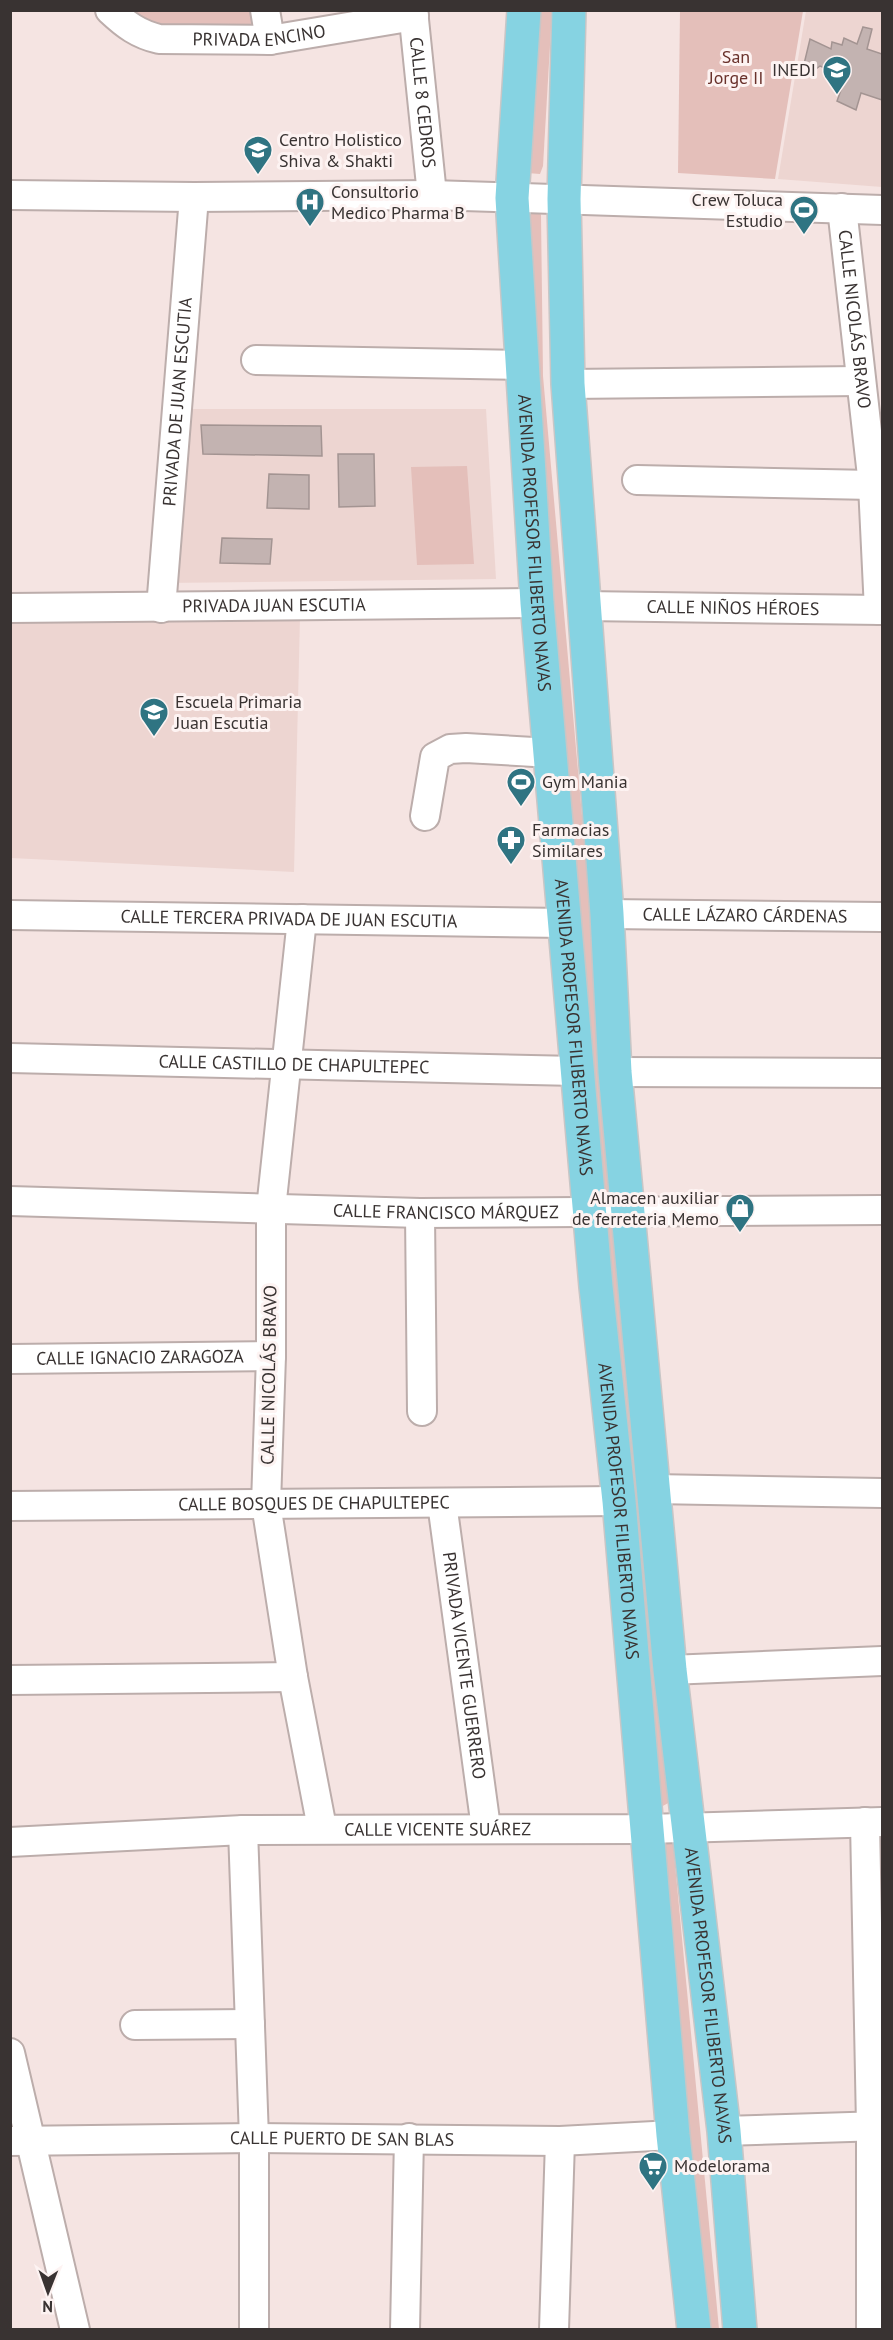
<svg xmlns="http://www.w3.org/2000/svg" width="893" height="2340" viewBox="0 0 893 2340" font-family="'PT Sans',sans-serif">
  <rect width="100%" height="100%" fill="#f5e4e2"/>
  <g fill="#edd5d1">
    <polygon points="806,11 882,11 882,187 778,179"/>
    <polygon points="179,409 486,409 496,579 163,583"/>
    <polygon points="10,613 300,616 294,872 11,858"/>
  </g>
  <g fill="#e4bfba">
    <polygon points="127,11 251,11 254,28 159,39"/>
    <polygon points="530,11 552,11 543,166 540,174 527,173"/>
    <polygon points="680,11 803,11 775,179 678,173"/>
    <polygon points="530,206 536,206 541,215 543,376 615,1188 615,1197 604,1201 525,378"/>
    <polygon points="467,466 474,564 417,565 411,467"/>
    <polygon points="614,1219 670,1802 661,1807 601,1225"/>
    <polygon points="658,1835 665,1836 673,1843 719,2329 699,2329"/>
  </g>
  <g fill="#c3b3b1" stroke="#a39492" stroke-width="1.5">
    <polygon points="863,27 872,29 867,49 882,54 882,100 861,93 856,110 837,101 842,87 830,81 833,77 824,72 825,68 820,66 816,69 804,64 810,39 831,49 832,42 842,45 844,38 857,44"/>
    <polygon points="201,425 321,426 322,456 203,454"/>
    <polygon points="338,454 374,454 375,506 339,507"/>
    <polygon points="269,474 309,475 309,509 267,508"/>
    <polygon points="222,538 272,539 270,564 220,563"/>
  </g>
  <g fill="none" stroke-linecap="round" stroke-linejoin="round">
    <g stroke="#bcadab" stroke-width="32">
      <g id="minor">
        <path id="s1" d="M110,10C126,25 138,34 159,39L270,40L414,16"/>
        <polyline points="265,10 270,40"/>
        <path id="s2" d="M413,10L432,195"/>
        <polyline points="10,195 194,197 432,195 882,210"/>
        <path id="s3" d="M842,208L873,485L879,610"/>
        <polyline points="256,360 522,365"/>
        <polyline points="568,384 861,381"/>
        <polyline points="637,480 873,485"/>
        <path id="s4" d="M583,606L882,610"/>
        <path id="s5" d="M10,608L537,603"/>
        <path id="s6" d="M161,608L194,197"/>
        <polyline points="425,816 435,757 450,749 466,748 551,753"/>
        <path id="s7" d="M607,914L882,917"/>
        <path id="s8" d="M10,915L566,923"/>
        <polyline points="302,919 271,1209 271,1356 266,1504 293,1677 322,1828"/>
        <path id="s9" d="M10,1058L577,1071"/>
        <polyline points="615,1072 882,1073"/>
        <path id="s10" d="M10,1201L420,1213L882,1210"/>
        <polyline points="420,1213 422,1411"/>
        <path id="s11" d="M10,1359L271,1356"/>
        <polyline points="653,1489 882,1493"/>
        <path id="s12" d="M442,1503L486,1828"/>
        <path id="s13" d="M10,1506L619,1501"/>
        <polyline points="670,1670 882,1661"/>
        <polyline points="10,1680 293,1677"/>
        <polyline points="865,1822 871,2126 871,2330"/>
        <polyline points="243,1830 254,2138 254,2330"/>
        <path id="s14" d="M10,1842L243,1830L647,1829L882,1822"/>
        <polyline points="135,2025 250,2024"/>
        <polyline points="10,2053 75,2330"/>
        <polyline points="724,2131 882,2126"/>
        <path id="s15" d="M10,2141L254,2138L560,2141L673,2135"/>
        <polyline points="405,2330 409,2138"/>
        <polyline points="554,2330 560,2141"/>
      </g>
    </g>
    <g stroke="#c8c6c6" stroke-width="36">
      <g id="major">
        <path id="s16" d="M524,10L512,198L537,603L596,1287L619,1501L673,2135L694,2330"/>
        <path id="s17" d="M569,10L564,199L568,384L607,914L615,1072L670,1670L724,2131L740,2330"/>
      </g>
    </g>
    <use href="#minor" stroke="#fff" stroke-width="28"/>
    <use href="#major" stroke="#86d3e2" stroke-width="33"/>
  </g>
  <defs>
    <g id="school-pin" transform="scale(1.5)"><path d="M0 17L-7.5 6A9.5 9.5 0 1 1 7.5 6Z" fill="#2f7482" stroke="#fdf3f2"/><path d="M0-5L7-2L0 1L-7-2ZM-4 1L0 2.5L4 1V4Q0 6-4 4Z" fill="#fff"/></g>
    <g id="hospital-pin" transform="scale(1.5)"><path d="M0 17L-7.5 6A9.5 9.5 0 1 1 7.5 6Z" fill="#2f7482" stroke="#fdf3f2"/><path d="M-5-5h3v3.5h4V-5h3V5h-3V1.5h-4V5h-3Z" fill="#fff"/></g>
    <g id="stadium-pin" transform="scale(1.5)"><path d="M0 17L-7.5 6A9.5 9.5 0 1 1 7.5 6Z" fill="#2f7482" stroke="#fdf3f2"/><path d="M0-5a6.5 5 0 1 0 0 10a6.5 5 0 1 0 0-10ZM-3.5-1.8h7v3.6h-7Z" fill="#fff"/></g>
    <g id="pharmacy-pin" transform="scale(1.5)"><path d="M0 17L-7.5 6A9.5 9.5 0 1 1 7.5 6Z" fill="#2f7482" stroke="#fdf3f2"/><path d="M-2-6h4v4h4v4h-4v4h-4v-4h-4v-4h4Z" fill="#fff"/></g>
    <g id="shop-pin" transform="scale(1.5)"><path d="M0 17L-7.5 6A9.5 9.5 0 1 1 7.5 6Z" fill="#2f7482" stroke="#fdf3f2"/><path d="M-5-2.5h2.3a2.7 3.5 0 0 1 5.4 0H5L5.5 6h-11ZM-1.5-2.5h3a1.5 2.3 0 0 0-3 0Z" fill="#fff"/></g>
    <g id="supermarket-pin" transform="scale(1.5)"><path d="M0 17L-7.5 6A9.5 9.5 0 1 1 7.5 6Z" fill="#2f7482" stroke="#fdf3f2"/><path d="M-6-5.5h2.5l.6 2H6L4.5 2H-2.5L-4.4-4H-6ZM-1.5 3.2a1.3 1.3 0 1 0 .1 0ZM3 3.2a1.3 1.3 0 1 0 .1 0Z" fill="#fff"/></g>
  </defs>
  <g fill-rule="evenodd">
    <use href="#school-pin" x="837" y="70"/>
    <use href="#school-pin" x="258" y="150"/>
    <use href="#hospital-pin" x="310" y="202"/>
    <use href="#stadium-pin" x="804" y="210"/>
    <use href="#school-pin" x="154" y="712"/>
    <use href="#stadium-pin" x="521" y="782"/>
    <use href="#pharmacy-pin" x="511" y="840"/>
    <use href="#shop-pin" x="740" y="1208"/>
    <use href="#supermarket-pin" x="653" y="2166"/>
  </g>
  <g text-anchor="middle" stroke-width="6" stroke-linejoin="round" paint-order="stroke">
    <g font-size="18" fill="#393332" stroke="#fdf3f2">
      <text dy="6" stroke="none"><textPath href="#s1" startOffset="158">PRIVADA ENCINO</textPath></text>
      <text dy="6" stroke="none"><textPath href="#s2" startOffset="93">CALLE 8 CEDROS</textPath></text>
      <text dy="6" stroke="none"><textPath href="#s3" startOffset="112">CALLE NICOLÁS BRAVO</textPath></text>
      <text dy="6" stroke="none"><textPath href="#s6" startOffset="207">PRIVADA DE JUAN ESCUTIA</textPath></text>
      <text dy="6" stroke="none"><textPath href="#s16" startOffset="534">AVENIDA PROFESOR FILIBERTO NAVAS</textPath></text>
      <text dy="6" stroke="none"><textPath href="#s5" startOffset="264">PRIVADA JUAN ESCUTIA</textPath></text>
      <text dy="6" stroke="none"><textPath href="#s4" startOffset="150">CALLE NIÑOS HÉROES</textPath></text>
      <text dy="6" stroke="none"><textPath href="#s7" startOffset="138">CALLE LÁZARO CÁRDENAS</textPath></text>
      <text dy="6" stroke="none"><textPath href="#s8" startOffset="279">CALLE TERCERA PRIVADA DE JUAN ESCUTIA</textPath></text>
      <text dy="6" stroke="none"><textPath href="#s16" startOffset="1020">AVENIDA PROFESOR FILIBERTO NAVAS</textPath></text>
      <text dy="6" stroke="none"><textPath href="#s9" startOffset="284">CALLE CASTILLO DE CHAPULTEPEC</textPath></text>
      <text dy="6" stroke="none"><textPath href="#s10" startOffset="436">CALLE FRANCISCO MÁRQUEZ</textPath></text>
      <text dy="6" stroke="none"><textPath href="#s11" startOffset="130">CALLE IGNACIO ZARAGOZA</textPath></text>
      <text transform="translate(269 1375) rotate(-89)" y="6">CALLE NICOLÁS BRAVO</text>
      <text dy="6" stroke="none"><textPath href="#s13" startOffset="304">CALLE BOSQUES DE CHAPULTEPEC</textPath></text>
      <text dy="6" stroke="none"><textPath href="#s16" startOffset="1506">AVENIDA PROFESOR FILIBERTO NAVAS</textPath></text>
      <text dy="6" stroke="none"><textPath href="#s12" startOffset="164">PRIVADA VICENTE GUERRERO</textPath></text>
      <text dy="6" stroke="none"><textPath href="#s14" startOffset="428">CALLE VICENTE SUÁREZ</textPath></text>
      <text dy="6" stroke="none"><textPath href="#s17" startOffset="1992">AVENIDA PROFESOR FILIBERTO NAVAS</textPath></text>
      <text dy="6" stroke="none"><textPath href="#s15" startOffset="332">CALLE PUERTO DE SAN BLAS</textPath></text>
    </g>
    <g font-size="18" fill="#69312b" stroke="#fdf3f2">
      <text x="736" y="63">San<tspan x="736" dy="21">Jorge II</tspan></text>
    </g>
    <g font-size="18" fill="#393332" stroke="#fdf3f2" text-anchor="start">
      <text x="816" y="76" text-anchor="end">INEDI</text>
      <text x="279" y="146">Centro Holistico<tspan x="279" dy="21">Shiva &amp; Shakti</tspan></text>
      <text x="331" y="198">Consultorio<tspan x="331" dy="21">Medico Pharma B</tspan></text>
      <text x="783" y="206" text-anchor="end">Crew Toluca<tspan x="783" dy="21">Estudio</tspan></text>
      <text x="175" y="708">Escuela Primaria<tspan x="175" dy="21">Juan Escutia</tspan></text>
      <text x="542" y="788">Gym Mania</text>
      <text x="532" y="836">Farmacias<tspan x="532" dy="21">Similares</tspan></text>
      <text x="719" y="1204" text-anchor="end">Almacen auxiliar<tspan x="719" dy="21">de ferreteria Memo</tspan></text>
      <text x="674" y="2172">Modelorama</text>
    </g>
  </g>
  <rect width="893" height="2340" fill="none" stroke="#393332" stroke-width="24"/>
  <g transform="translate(48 2292) rotate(181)" stroke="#fdf3f2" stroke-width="4.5" paint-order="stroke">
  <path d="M0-4.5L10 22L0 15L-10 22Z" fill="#393332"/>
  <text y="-9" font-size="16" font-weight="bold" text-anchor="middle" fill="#393332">N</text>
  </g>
</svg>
